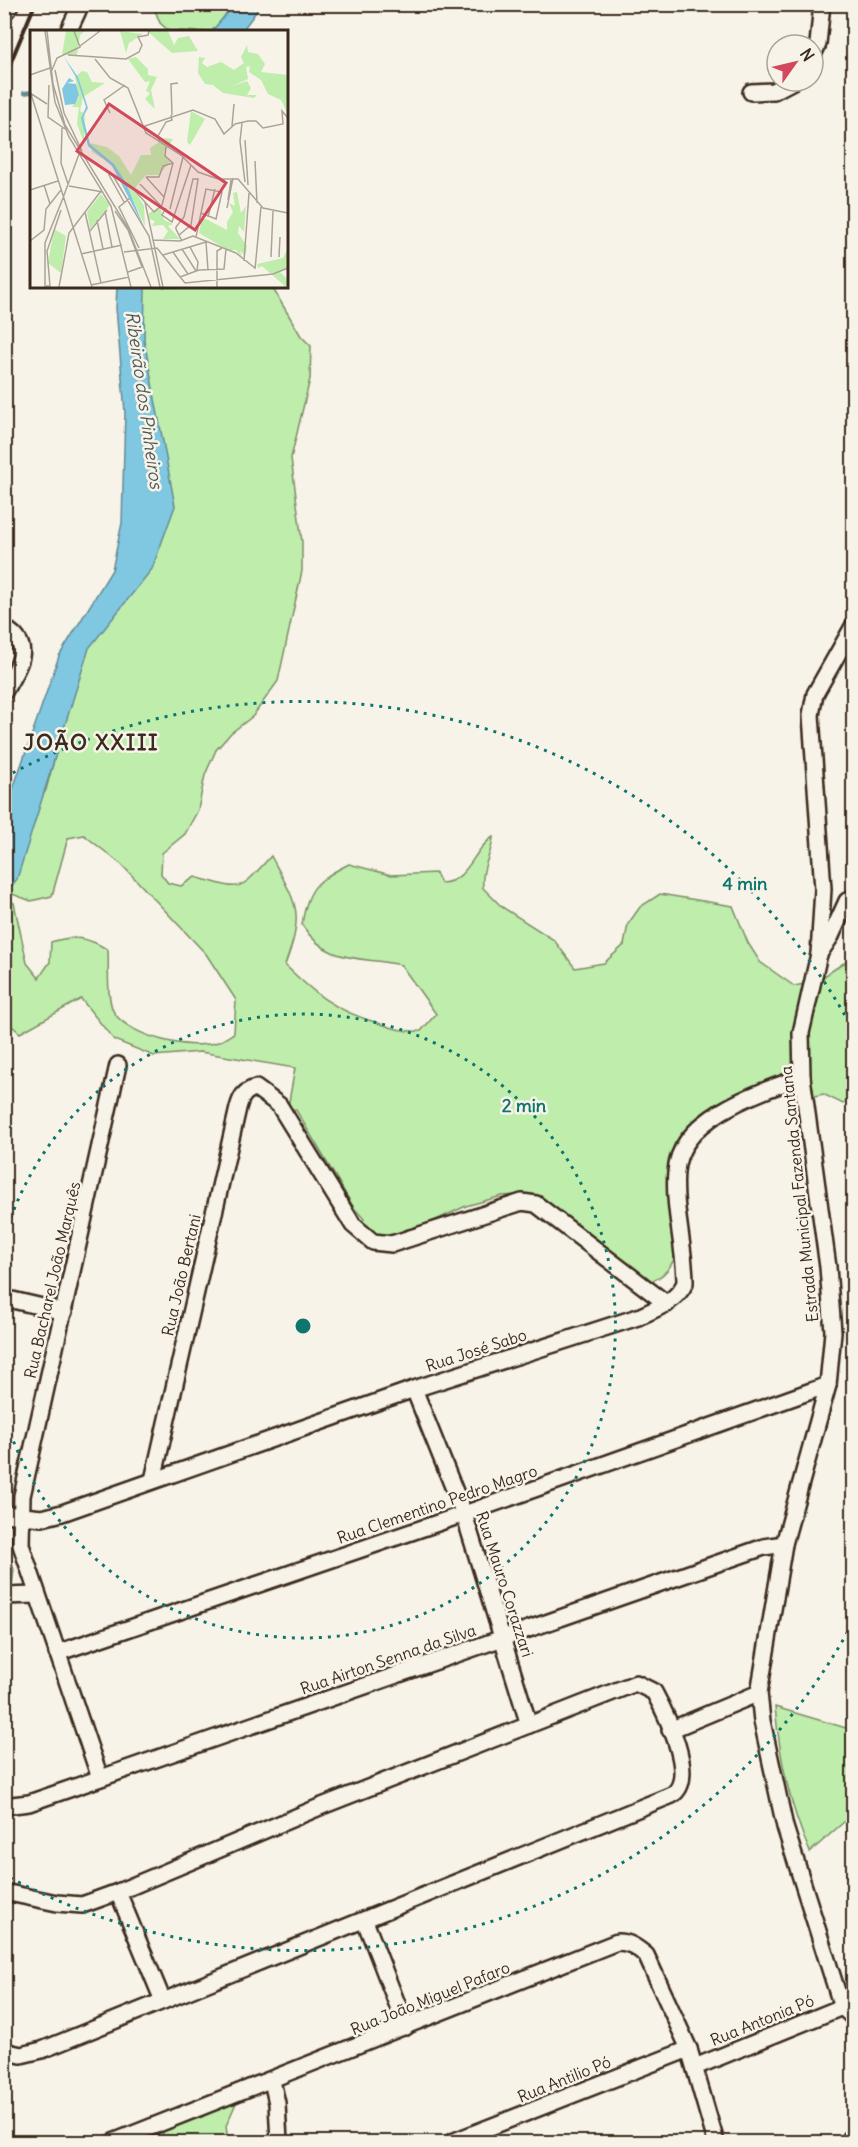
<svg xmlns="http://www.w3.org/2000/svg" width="858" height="2147" viewBox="0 0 858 2147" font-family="Delius,sans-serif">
  <rect width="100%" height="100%" fill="#f7f3e8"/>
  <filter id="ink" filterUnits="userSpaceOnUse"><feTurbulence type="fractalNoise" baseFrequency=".0167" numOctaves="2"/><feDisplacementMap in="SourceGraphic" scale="12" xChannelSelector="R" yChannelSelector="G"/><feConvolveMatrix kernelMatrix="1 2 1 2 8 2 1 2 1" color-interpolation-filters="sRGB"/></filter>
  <g filter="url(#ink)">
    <g fill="#beedac" stroke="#7c8c65" stroke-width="1.5">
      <polygon points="153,5 232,5 214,32 169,31 160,23"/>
      <path d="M136,287H272L301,336L311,346L310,379L291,458L302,542V571L278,681L253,716L231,733L216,750L205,775L198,810L185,834L162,853L161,874L168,883L181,886L195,877C243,890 237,894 271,856C297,905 305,911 285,965C315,994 334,1010 375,1022C392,1028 403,1032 421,1031L436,1014L401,965C359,956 328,965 302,925C307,888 317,880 349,864L391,875L436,873L441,883C469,882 472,850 493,837C492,856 481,865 483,888L502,907L554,940L575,968L604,963L624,945L628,924L640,907L660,894L733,906L748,943L760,962L794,986L815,982L853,957V1110L846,1102L843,1104L823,1094L799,1100C794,1087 791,1079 776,1078L715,1109L680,1153L689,1159L679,1165C680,1201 692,1267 650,1282L545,1208L519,1195L502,1196L466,1206L421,1227L407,1229L392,1238L378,1240L360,1223L364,1219L354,1208L296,1110L288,1107L295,1068L200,1052L154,1056L114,1040L81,999L20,1033L12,1026L5,1028L4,901L14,903L27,963L39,978L50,962L51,942C74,935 88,937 108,950C109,965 106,1002 115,1014C132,1037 191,1051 218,1042C223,1040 229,1036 234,1033L236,1000L206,954L122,865L84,835L68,838L52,896L31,901L12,894L5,882L4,862L46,790L86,640L136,538Z"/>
      <polygon points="4,1537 14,1570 11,1591 4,1592"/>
      <path d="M775,1707L853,1730V1814L810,1852C789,1805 780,1759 775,1707Z"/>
      <path d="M229,2098L236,2103L226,2126L228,2142H161C165,2107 189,2124 202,2117C212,2111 219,2103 229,2098Z"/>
    </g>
    <g fill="#80c8e1" stroke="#648993" stroke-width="1.5">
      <polygon points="234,5 261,5 242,31 212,31"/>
      <polygon points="117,287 145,287 144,340 175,506 152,569 89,648 17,879 5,895 5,812 59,656 112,570 122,523 125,412 116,308"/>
    </g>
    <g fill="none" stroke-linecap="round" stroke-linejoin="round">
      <polyline stroke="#648993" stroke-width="4" points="24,93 32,92"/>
      <g stroke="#3b2a1e" stroke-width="20">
        <g id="minor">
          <polyline points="68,32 81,4"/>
          <polyline points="813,55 818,44 822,4"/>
          <polyline points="751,92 774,91 793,81"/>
          <polyline points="854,625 815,694 811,715 823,889 819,954 801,1033 802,1077 828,1267 833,1332 828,1385 784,1544 759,1693 762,1721 785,1827 842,2007 854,2018"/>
          <path d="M4,628C36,646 17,667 4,692"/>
          <polyline points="819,954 831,936 847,901 854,897"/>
          <polyline points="4,1298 64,1312"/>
          <polyline points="414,1389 464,1514 529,1725"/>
          <path d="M153,1480L238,1108C241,1097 244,1091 256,1088L279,1105L353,1225L373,1242L392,1244L522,1202L536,1204L667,1304"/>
          <path d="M4,1514L42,1518L62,1513L414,1389L638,1317C656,1309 676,1302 685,1283C685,1247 673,1208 676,1172C679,1118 759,1092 802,1077"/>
          <polyline points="4,1596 37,1595"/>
          <polyline points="57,1653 464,1514 828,1385"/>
          <polyline points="670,1730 759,1693"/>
          <polyline points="100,1778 21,1545 22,1496 118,1065"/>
          <polyline points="4,1806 29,1803 764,1547 784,1544"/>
          <path d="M4,1892L57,1903L82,1905L118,1892L322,1806L636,1683L654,1692C666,1714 698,1778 672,1795L42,2050L21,2055L4,2051"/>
          <polyline points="118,1892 163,2001"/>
          <polyline points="365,1921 406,2027"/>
          <polyline points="695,2067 842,2007"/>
          <polyline points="272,2081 277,2103 279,2142"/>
          <polyline points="850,2138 853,2142"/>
          <path d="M113,2142L617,1942C630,1942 636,1947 646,1955L689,2049L716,2142"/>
          <polyline points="452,2142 689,2049"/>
        </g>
      </g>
      <g stroke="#3b2a1e" stroke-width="28">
        <polyline id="primary" points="4,7 6,4"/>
      </g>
      <use href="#minor" stroke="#f7f3e8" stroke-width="15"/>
      <use href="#primary" stroke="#f7f3e8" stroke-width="24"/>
      <polyline stroke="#3b2a1e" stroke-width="4" points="4,78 35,4"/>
    </g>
  </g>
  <g fill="none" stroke="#0f766e" stroke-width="3" stroke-dasharray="3 6">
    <path d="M5 1235A312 312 0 1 1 5 1417"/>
    <path d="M852 1624A625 625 0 0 1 5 1875M5 777A625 625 0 0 1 852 1028"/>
  </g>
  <g text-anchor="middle" stroke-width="5" stroke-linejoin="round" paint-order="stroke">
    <g font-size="16" fill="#3b2a1e" stroke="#f7f3e8">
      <text transform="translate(799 1194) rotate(-96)" y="6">Estrada Municipal Fazenda Santana</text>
      <text transform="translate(181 1275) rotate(-77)" y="6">Rua João Bertani</text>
      <text transform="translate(52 1280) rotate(-77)" y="6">Rua Bacharel João Marquês</text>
      <text transform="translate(476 1350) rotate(-18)" y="6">Rua José Sabo</text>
      <text transform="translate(437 1504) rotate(-19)" y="6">Rua Clementino Pedro Magro</text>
      <text transform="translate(505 1584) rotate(72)" y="6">Rua Mauro Corazzari</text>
      <text transform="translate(388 1659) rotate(-19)" y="6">Rua Airton Senna da Silva</text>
      <text transform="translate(430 1998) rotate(-22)" y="6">Rua João Miguel Pafaro</text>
      <text transform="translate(762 2020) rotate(-22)" y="6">Rua Antonia Pó</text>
      <text transform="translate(564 2079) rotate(-22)" y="6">Rua Antilio Pó</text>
    </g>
    <g font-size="18" font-style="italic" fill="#505958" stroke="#f7f3e8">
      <text transform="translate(144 400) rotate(82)" y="6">Ribeirão dos Pinheiros</text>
    </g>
    <g font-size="22" font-weight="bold" letter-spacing="1.5" fill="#3b2a1e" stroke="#f7f3e8">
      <text x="91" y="750">JOÃO XXIII</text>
    </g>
  </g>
  <g transform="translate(30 30)">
    <rect width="258" height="258" fill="#f7f3e8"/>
    <path d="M36,1H55L50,5L47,25H32ZM90,1L113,4L99,13L96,23ZM117,1H138L144,15L148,8L159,6L168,21L142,23ZM217,15L218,22L228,24L235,34L231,42L258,45V84L251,70L238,64L231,50L219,42L220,36L216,37L218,49L202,56L217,51L221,58L217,65H227L224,68L193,63L183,55L175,54L168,43L169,27L175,28L172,33L177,37L191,32L204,40L214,33L211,27ZM106,27L118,39V45L127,47L121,60L125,79L115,69L120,63L116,61L120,51L115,52L98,29ZM52,41L57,42L62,52L75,53L53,67L50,81L55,84L54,113L47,94L49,77H42L49,67L45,47ZM161,81L175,89L160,115L157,112ZM135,108L143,109L134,123L141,131L129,145H116L104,159L114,176L115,196L96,154L81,134L62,122L60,113L77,117L89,126L101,145L111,125H121L120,118ZM207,162L211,183L216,176L214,202L209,196L208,203L217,216L215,226L210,221L212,228L206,220H198L169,203L172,187L197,200V192L203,182L199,173L205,176L203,163ZM71,164L80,175L60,199L57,182ZM130,177L134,190L143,194L138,196L150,209H133L138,201L133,195L122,196L125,191L119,189V183ZM24,199L36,206L31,243L18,233ZM258,218V239L249,241L258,250L256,257L232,236L228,238L227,234L253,228Z" fill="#beedac"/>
    <path d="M34,27L48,47L58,78L53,87L60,114L84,134L96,153L114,197L82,136L58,116L51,88L56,77L47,49ZM39,48L44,51L37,53L46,54L49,65L45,74L35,75L32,59Z" fill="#80c8e1"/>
    <path fill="none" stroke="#aca397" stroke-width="1.5" d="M15,1L25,72L39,107L81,176L101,257M17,1L23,54L35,95L98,198L121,257M50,16L70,1M38,25L96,29L109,22L112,15L108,7L118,5L119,1M65,29L80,48L98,58L116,103L151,125L168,142L188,149H208L233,178L258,183M22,40L27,28L50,17L44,1M25,40L34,83L52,121M0,45L20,38M19,55L18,87L35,99M0,61L62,257M0,63L17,74M80,83L74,70L95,55M142,85L141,54L148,53M212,93L210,111L215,152M202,96L204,74M112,97L163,80L185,89L194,104L205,94L218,91H226L233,98L253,94L252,81L258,88M32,98L31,133L38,154M215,110L218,155M130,112L128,106L136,92L142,90L141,85M225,131L227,173M116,147H129L133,136L143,133M116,147L134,167M110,154L131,176M14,155L20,174M39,156L73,162M0,160L28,151M105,161L124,182L132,175L143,133L135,126L136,117M33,168L49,124M100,168L89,177L109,218M198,170L201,150M94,172L79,145L82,144L119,206L130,257M115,172L133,257M136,178L132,185L142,192L161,135M197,178L203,148M140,179L153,127M75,181L82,217M85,181L98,200L112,237L98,242M55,182L71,253M178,187L185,159M67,190L73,219M60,201L77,180M149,205L161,195L168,149H163L154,187L146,197V199L152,211M166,207L176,159L192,162L186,189L171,183M123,210L150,211L163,206L206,223L225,238M0,211L14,200L16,179L31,160M176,212L178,240M160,217L168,232L167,241M152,219L166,241M94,222L127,218L155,253M143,222L158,244M51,224L92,215M133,225L176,212M241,227L243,181M249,227L250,207M214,231L219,163M225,239L231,177M150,247L169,240L194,239L196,219M155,253L243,244L258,238M61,255L99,247M16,256H20L17,221L31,180M15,257V213L33,168M29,257L39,203L71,161M187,257V221L192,218"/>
    <path fill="#d1495b" fill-opacity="0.15" stroke="#d1495b" stroke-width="3" d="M79,74L196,153L165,200L47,121Z"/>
    <rect width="258" height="258" fill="none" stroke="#3b2a1e" stroke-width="3"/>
  </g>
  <circle cx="303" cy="1326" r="9" fill="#0f766e" stroke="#f7f3e8" stroke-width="3"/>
  <g font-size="18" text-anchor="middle" font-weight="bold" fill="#0f766e" stroke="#f7f3e8" stroke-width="5" stroke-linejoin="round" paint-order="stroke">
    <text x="745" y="890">4 min</text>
    <text x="524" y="1112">2 min</text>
  </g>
  <rect width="858" height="2147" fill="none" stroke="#f7f3e8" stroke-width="24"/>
  <rect x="12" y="12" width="834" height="2123" fill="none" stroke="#3b2a1e" stroke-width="2" filter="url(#ink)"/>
  <g transform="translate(795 63) rotate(56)"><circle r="28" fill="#f7f3e8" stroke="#aca397" stroke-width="1.5"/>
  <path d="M0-4.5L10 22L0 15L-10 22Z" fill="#d1495b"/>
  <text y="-9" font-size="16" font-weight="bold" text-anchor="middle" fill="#3b2a1e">N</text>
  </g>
</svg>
